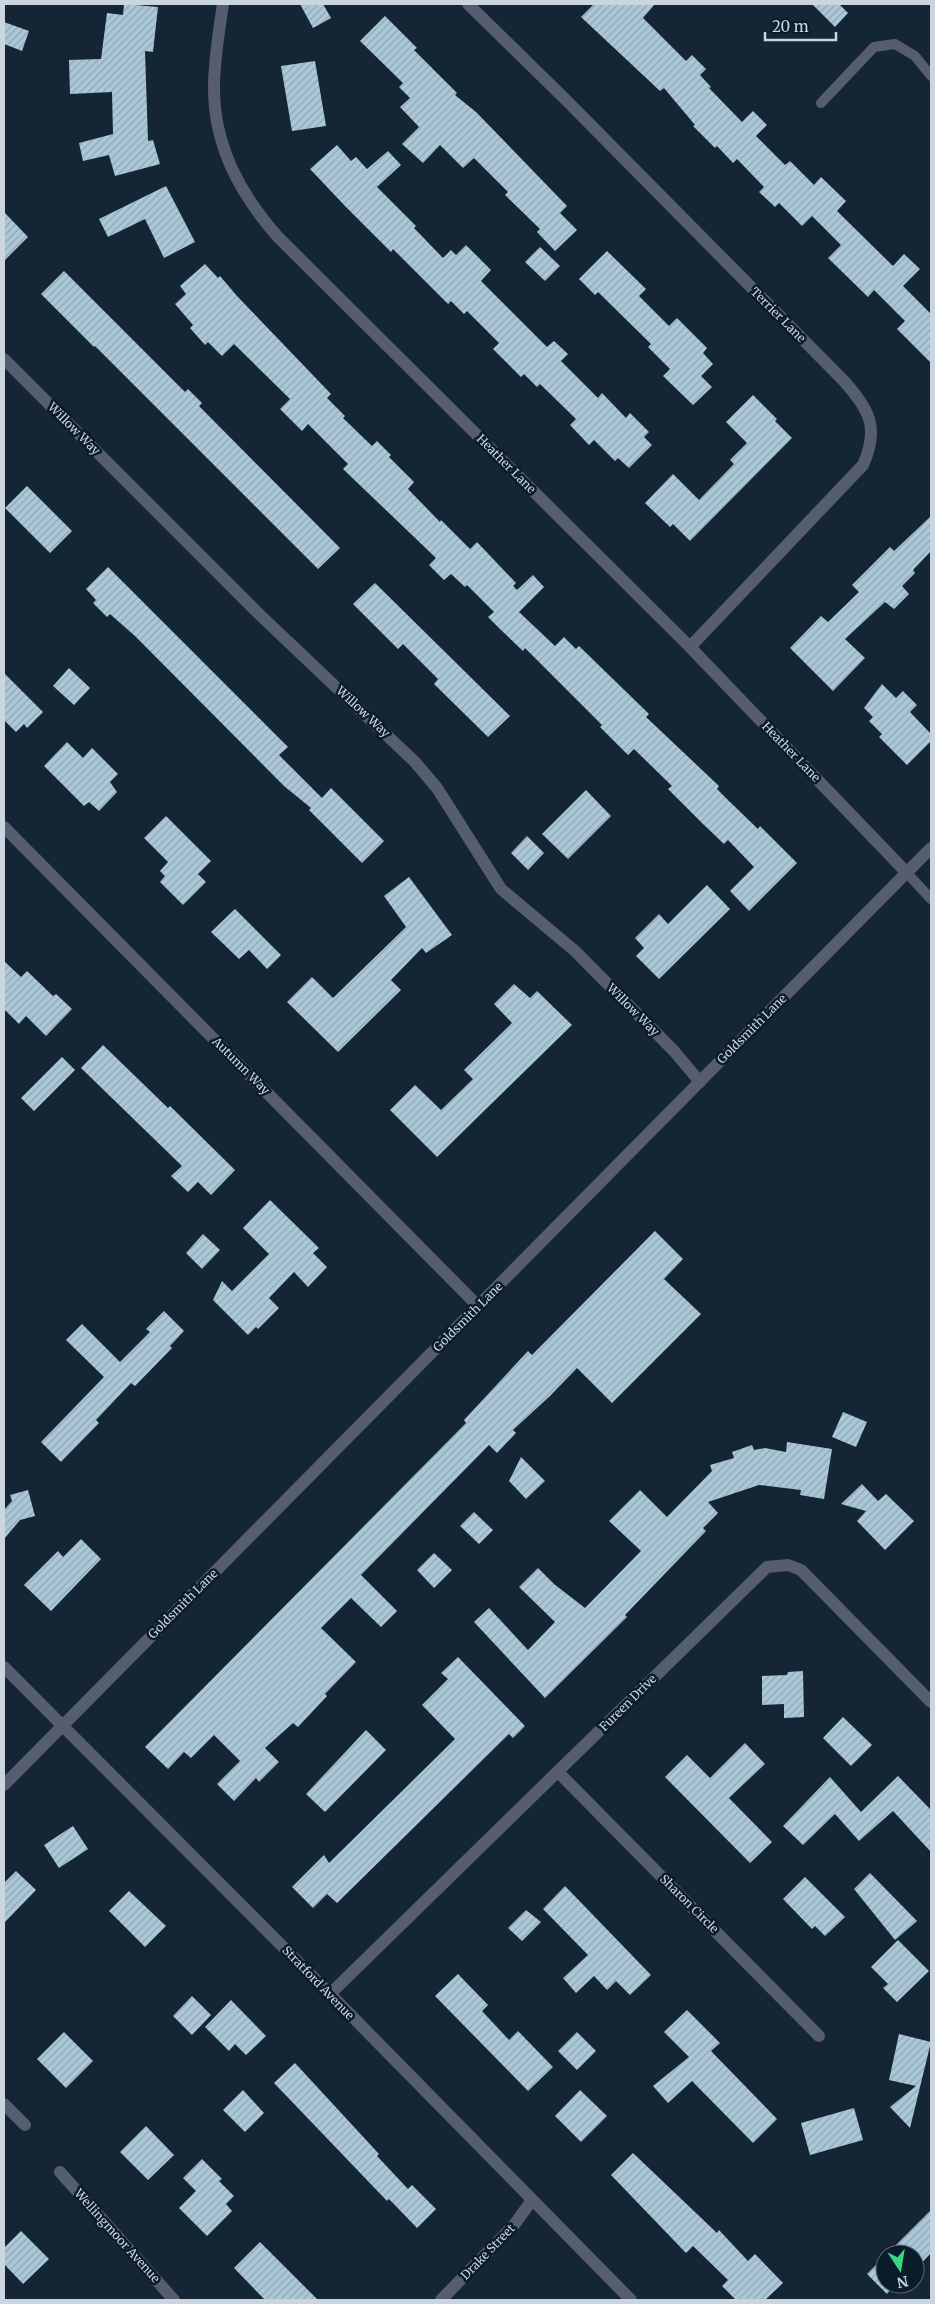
<svg xmlns="http://www.w3.org/2000/svg" width="935" height="2304" viewBox="0 0 935 2304" font-family="Merriweather,serif">
  <defs>
    <pattern id="building-hatch" width="6" height="6" patternUnits="userSpaceOnUse" patternTransform="scale(1.25)"><rect width="6" height="6" fill="#abc8d7"/><path d="M-1 1l2-2M0 6l6-6M5 7l2-2" fill="none" stroke="#90a6b2"/></pattern>
  </defs>
  <rect width="100%" height="100%" fill="#142535"/>
  <g fill="url(#building-hatch)">
    <polygon points="124,4 158,7 153,52 145,51 148,141 153,140 160,164 115,176 109,155 83,161 79,143 113,134 112,92 70,94 69,60 101,59 107,13 123,15"/>
    <polygon points="300,4 323,4 331,18 313,28"/>
    <polygon points="594,4 655,4 643,18 686,61 692,55 706,69 700,75 711,87 709,88 742,122 753,111 767,125 756,136 785,165 790,161 814,185 821,177 846,201 837,211 893,266 904,254 920,269 903,286 931,314 931,363 897,329 905,321 874,290 868,297 828,258 841,245 812,216 802,226 779,203 775,207 759,192 764,187 737,159 733,163 717,146 715,148 693,126 695,125 664,88 660,91 581,17"/>
    <polygon points="812,4 839,4 848,13 835,27"/>
    <polygon points="385,16 417,48 414,50 457,93 455,95 476,112 567,206 560,213 577,230 555,251 537,232 540,229 505,195 508,192 474,158 463,168 440,145 423,163 402,144 419,127 400,107 410,98 399,87 403,83 360,41"/>
    <polygon points="4,22 29,31 22,51 4,44"/>
    <polygon points="315,61 326,126 292,131 281,66"/>
    <polygon points="337,145 351,161 356,157 367,169 388,151 401,165 377,187 416,226 414,228 443,258 451,250 456,255 466,245 491,270 481,281 547,347 554,341 568,354 561,361 598,398 602,393 626,418 630,413 649,432 644,437 652,445 629,468 618,458 615,461 594,440 589,445 570,425 576,419 540,384 537,387 524,374 521,377 493,349 499,343 467,311 464,314 451,301 448,304 393,249 391,252 344,205 310,169"/>
    <polygon points="166,186 195,242 164,258 145,219 108,237 99,219"/>
    <polygon points="4,212 28,237 4,261"/>
    <polygon points="540,247 560,266 545,281 525,262"/>
    <polygon points="607,251 646,289 639,296 669,326 677,318 707,348 703,353 713,364 701,376 712,387 693,405 663,376 670,369 648,347 651,344 598,292 595,295 579,279"/>
    <polygon points="205,264 218,278 220,276 237,296 331,394 327,398 345,416 343,418 372,446 377,441 391,455 389,457 414,482 408,489 440,522 441,520 470,549 477,542 516,583 513,586 517,590 533,575 544,587 519,612 555,646 564,637 576,649 579,646 649,714 646,717 719,786 717,789 730,802 758,829 760,826 797,863 749,911 730,891 754,867 728,840 724,844 703,824 668,789 672,786 634,749 628,755 600,727 602,725 525,648 523,651 501,630 488,617 494,612 467,585 465,587 451,574 444,580 429,565 436,558 343,469 348,464 308,424 302,431 280,409 290,399 234,344 222,356 208,342 205,345 190,328 193,325 175,304 186,294 180,286"/>
    <polygon points="64,271 185,392 188,389 202,403 199,406 340,548 318,569 95,346 94,347 41,294"/>
    <polygon points="753,395 777,419 775,421 792,438 690,541 673,524 670,527 645,503 673,474 699,500 734,464 730,460 747,443 726,422"/>
    <polygon points="27,486 72,531 50,553 5,508"/>
    <polygon points="931,516 931,551 913,570 915,573 902,586 909,594 894,609 885,602 845,639 865,658 833,691 790,648 821,616 828,622 859,592 852,585 890,547 894,551"/>
    <polygon points="108,567 288,747 279,755 322,798 331,788 384,841 362,863 309,810 311,808 284,786 135,636 110,614 107,617 93,603 96,600 86,589"/>
    <polygon points="375,583 510,716 488,737 434,684 438,679 403,644 398,649 353,604"/>
    <polygon points="69,668 90,688 74,705 53,686"/>
    <polygon points="4,673 43,712 27,728 24,724 16,732 4,720"/>
    <polygon points="882,684 896,698 903,691 917,705 910,712 931,734 931,741 907,765 879,737 882,734 869,721 873,717 864,708"/>
    <polygon points="67,742 83,758 92,748 118,774 110,782 117,792 99,811 89,802 84,806 44,766"/>
    <polygon points="586,790 611,816 568,859 542,834"/>
    <polygon points="166,816 211,861 198,874 206,882 183,905 160,882 165,876 160,871 168,862 144,838"/>
    <polygon points="527,836 544,853 528,870 511,853"/>
    <polygon points="409,877 452,935 426,953 422,948 391,980 401,990 338,1052 287,1002 312,977 333,998 406,927 384,896"/>
    <polygon points="707,885 730,909 659,979 636,956 644,948 635,938 659,914 668,924"/>
    <polygon points="235,909 281,955 267,969 249,950 239,959 211,932"/>
    <polygon points="4,961 21,977 27,971 53,996 56,994 72,1009 46,1036 26,1016 19,1024 4,1009"/>
    <polygon points="514,984 530,998 537,991 572,1025 437,1157 390,1110 415,1085 441,1110 473,1079 464,1070 512,1023 494,1004"/>
    <polygon points="103,1045 168,1108 170,1106 235,1170 211,1195 198,1182 188,1192 171,1176 182,1166 81,1068"/>
    <polygon points="62,1057 75,1070 34,1111 21,1098"/>
    <polygon points="270,1200 319,1248 313,1253 327,1267 308,1287 294,1272 269,1298 279,1308 258,1329 256,1327 248,1335 213,1300 222,1281 232,1291 269,1254 243,1228"/>
    <polygon points="655,1231 683,1259 664,1279 701,1314 612,1403 577,1368 550,1396 513,1430 516,1433 497,1453 489,1445 361,1575 397,1611 381,1627 351,1598 321,1628 356,1662 325,1694 327,1696 298,1727 293,1723 265,1748 279,1762 259,1782 256,1778 234,1801 217,1784 240,1761 214,1735 191,1758 184,1752 168,1769 145,1747 466,1423 464,1420 528,1351 532,1355"/>
    <polygon points="203,1234 220,1250 202,1269 186,1253"/>
    <polygon points="164,1311 184,1331 170,1346 172,1348 135,1386 131,1383 96,1420 99,1423 61,1462 41,1442 104,1377 66,1340 82,1324 120,1362 150,1332 146,1329"/>
    <polygon points="843,1412 867,1422 856,1447 832,1437"/>
    <polygon points="787,1442 832,1449 824,1499 800,1495 801,1490 759,1485 708,1502 718,1513 703,1528 706,1531 625,1615 627,1617 545,1698 474,1622 489,1608 528,1650 555,1622 519,1587 538,1568 554,1584 585,1608 641,1551 609,1521 640,1490 667,1517 712,1471 710,1465 734,1458 732,1452 752,1445 754,1450 765,1448 786,1452"/>
    <polygon points="521,1457 545,1481 526,1499 509,1481"/>
    <polygon points="862,1484 878,1501 886,1494 914,1521 885,1550 857,1521 866,1511 841,1504"/>
    <polygon points="28,1490 35,1516 20,1520 4,1539 4,1510 12,1501 10,1495"/>
    <polygon points="474,1512 493,1530 479,1544 460,1526"/>
    <polygon points="81,1539 101,1559 51,1611 24,1585 58,1551 63,1557"/>
    <polygon points="434,1553 452,1570 434,1588 417,1570"/>
    <polygon points="458,1657 525,1726 513,1738 509,1734 337,1903 327,1894 313,1908 292,1887 324,1855 329,1863 455,1739 422,1705 448,1679 441,1673"/>
    <polygon points="803,1671 804,1717 784,1718 784,1704 762,1705 762,1676 787,1675 788,1672"/>
    <polygon points="843,1717 872,1745 851,1766 823,1738"/>
    <polygon points="366,1730 386,1750 325,1812 306,1794"/>
    <polygon points="745,1743 765,1764 729,1798 772,1842 750,1863 665,1777 687,1755 710,1778"/>
    <polygon points="898,1776 931,1810 931,1852 893,1811 859,1841 835,1814 803,1845 783,1826 830,1777 861,1812"/>
    <polygon points="73,1826 88,1849 59,1868 44,1845"/>
    <polygon points="16,1871 36,1890 4,1923 4,1883"/>
    <polygon points="870,1873 917,1921 895,1940 854,1889"/>
    <polygon points="805,1877 845,1917 825,1936 815,1926 812,1929 783,1899"/>
    <polygon points="565,1886 651,1975 630,1995 616,1981 607,1990 594,1976 576,1993 563,1978 588,1955 543,1909"/>
    <polygon points="129,1891 166,1926 145,1947 109,1911"/>
    <polygon points="526,1910 541,1922 522,1941 508,1928"/>
    <polygon points="898,1940 929,1971 897,2002 883,1988 888,1984 871,1967"/>
    <polygon points="458,1974 488,2005 482,2011 509,2040 518,2031 553,2067 528,2091 435,1996"/>
    <polygon points="192,1996 211,2015 192,2035 173,2016"/>
    <polygon points="231,2000 266,2036 246,2055 235,2044 229,2051 205,2027"/>
    <polygon points="687,2010 720,2043 711,2051 777,2119 753,2143 692,2081 668,2103 653,2086 689,2057 664,2032"/>
    <polygon points="64,2032 93,2061 66,2088 37,2059"/>
    <polygon points="577,2032 596,2051 577,2070 558,2051"/>
    <polygon points="899,2034 931,2042 910,2128 890,2107 916,2086 889,2080"/>
    <polygon points="295,2063 379,2154 377,2156 408,2189 412,2185 436,2209 417,2228 389,2199 387,2201 274,2083"/>
    <polygon points="243,2090 264,2113 245,2132 223,2110"/>
    <polygon points="580,2090 607,2116 581,2142 555,2116"/>
    <polygon points="854,2108 863,2140 810,2155 801,2123"/>
    <polygon points="146,2126 174,2155 148,2180 120,2152"/>
    <polygon points="633,2153 717,2233 719,2230 748,2261 755,2254 783,2283 765,2300 736,2300 722,2286 728,2280 693,2246 686,2253 611,2175"/>
    <polygon points="202,2159 222,2179 219,2181 234,2196 226,2204 232,2211 207,2236 179,2208 196,2191 183,2178"/>
    <polygon points="931,2210 931,2253 915,2270 915,2254 887,2254"/>
    <polygon points="21,2231 49,2259 23,2284 4,2264 4,2248"/>
    <polygon points="260,2242 318,2300 265,2300 234,2268"/>
    <polygon points="885,2256 885,2284 901,2284 897,2288 894,2285 887,2294 867,2274"/>
  </g>
  <g fill="none" stroke-linecap="round" stroke-linejoin="round">
    <g stroke="#565d6e" stroke-width="10">
      <polyline points="821,103 874,47 895,44 915,56 931,76"/>
      <polyline points="907,873 931,899"/>
    </g>
    <g stroke="#565d6e" stroke-width="12">
      <path d="M223,4C219,31 214,60 214,88C214,146 240,194 278,237L690,647L907,873"/>
      <path d="M468,4L566,100L844,381C869,410 880,427 863,465L690,647"/>
      <polyline points="4,359 258,613 415,762 437,788 501,889 575,951 674,1051 700,1082"/>
      <polyline points="4,827 478,1306"/>
      <polyline points="4,1667 330,1994 631,2300"/>
      <polyline points="558,1772 819,2036"/>
      <polyline points="330,1994 767,1567 788,1565 801,1570 931,1702"/>
      <polyline points="4,2104 25,2125"/>
      <polyline points="60,2172 174,2300"/>
      <polyline points="441,2300 514,2225 532,2200"/>
    </g>
    <polyline stroke="#565d6e" stroke-width="12" points="4,1785 931,848"/>
  </g>
  <g text-anchor="middle" stroke-width="5" stroke-linejoin="round" paint-order="stroke">
    <g font-size="12" fill="#cbd5e0" stroke="#0b1b2a">
      <text transform="translate(778 315) rotate(45)" y="4">Terrier Lane</text>
      <text transform="translate(74 429) rotate(45)" y="4">Willow Way</text>
      <text transform="translate(506 464) rotate(45)" y="4">Heather Lane</text>
      <text transform="translate(363 712) rotate(43)" y="4">Willow Way</text>
      <text transform="translate(791 752) rotate(46)" y="4">Heather Lane</text>
      <text transform="translate(633 1010) rotate(45)" y="4">Willow Way</text>
      <text transform="translate(752 1029) rotate(-45)" y="4">Goldsmith Lane</text>
      <text transform="translate(241 1066) rotate(45)" y="4">Autumn Way</text>
      <text transform="translate(468 1317) rotate(-45)" y="4">Goldsmith Lane</text>
      <text transform="translate(183 1604) rotate(-45)" y="4">Goldsmith Lane</text>
      <text transform="translate(628 1703) rotate(-45)" y="4">Fureen Drive</text>
      <text transform="translate(689 1904) rotate(45)" y="4">Sharon Circle</text>
      <text transform="translate(318 1983) rotate(46)" y="4">Stratford Avenue</text>
      <text transform="translate(117 2236) rotate(48)" y="4">Wellingmoor Avenue</text>
      <text transform="translate(488 2252) rotate(-46)" y="4">Drake Street</text>
    </g>
  </g>
  <rect width="935" height="2304" fill="none" stroke="#cbd5e0" stroke-width="10"/>
  <g transform="translate(900 2269) rotate(168)"><circle r="24" fill="#0b1b2a" stroke="#586573"/>
  <path d="M0-4L9 19L0 12L-9 19Z" fill="#37d880"/>
  <text y="-8" font-size="14" font-weight="bold" text-anchor="middle" fill="#cbd5e0">N</text>
  </g>
  <path d="M765 32v8h71v-8" fill="none" stroke="#cbd5e0" stroke-width="2.5"/>
  <text x="772" y="32" font-size="15" fill="#cbd5e0" stroke="#0b1b2a" stroke-width="4" paint-order="stroke">20 m</text>
</svg>
